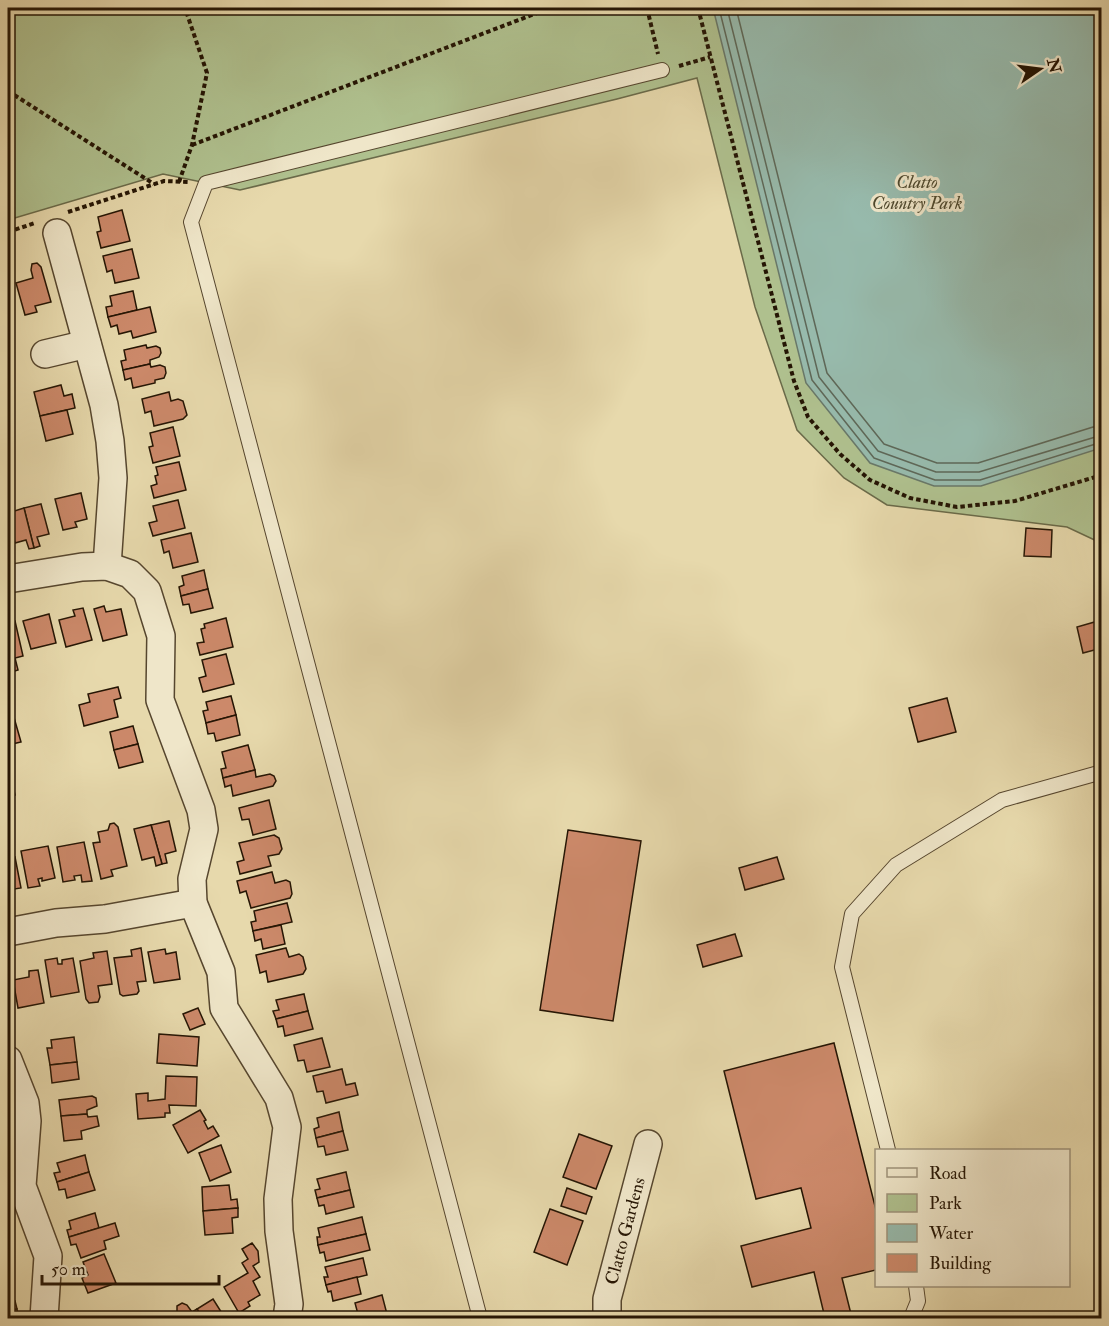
<svg xmlns="http://www.w3.org/2000/svg" width="1109" height="1326" viewBox="0 0 1109 1326" font-family="'IM FELL Double Pica',serif">
  <rect width="100%" height="100%" fill="#e7d9ac"/>
  <filter id="stains"><feTurbulence type="fractalNoise" baseFrequency=".00333" numOctaves="4"/><feColorMatrix values="0 0 0 0 .2 0 0 0 0 .09 0 0 0 0 .02 0 0 0 .5 -.17"/></filter>
  <radialGradient id="worn" r=".72"><stop offset=".6" stop-color="#630" stop-opacity="0"/><stop offset="1" stop-color="#630" stop-opacity=".3"/></radialGradient>
  <polygon fill="#afc08e" stroke="#6a6a49" stroke-width="1.5" points="8,8 1101,8 1101,543 1067,527 887,505 844,478 797,430 755,307 697,78 617,99 240,190 163,174 8,220"/>
  <polygon fill="#97baac" stroke="#697869" stroke-width="1.5" points="713,8 1101,8 1101,448 981,486 934,486 870,463 806,383"/>
  <g fill="none" stroke-linecap="round" stroke-linejoin="round">
    <g stroke="#5e6858" stroke-width="1.5">
      <polyline points="719,8 812,380 874,458 935,480 980,480 1102,442"/>
      <polyline points="727,8 819,377 878,451 936,472 979,472 1102,435"/>
      <polyline points="736,8 827,373 884,444 937,463 978,463 1093,427 1102,426"/>
    </g>
  </g>
  <g fill="#cc896a" stroke="#251504" stroke-width="1.5">
    <polygon points="122,210 130,241 101,248 97,232 101,231 98,217"/>
    <polygon points="132,249 139,278 115,283 112,270 107,272 103,256"/>
    <polygon points="37,263 41,267 51,302 35,306 37,312 25,315 16,283 33,278 31,270 32,264"/>
    <polygon points="133,291 137,310 108,317 106,307 112,306 110,296"/>
    <polygon points="8,304 13,325 8,327"/>
    <polygon points="150,307 156,332 133,338 131,331 119,334 117,325 111,327 108,317"/>
    <polygon points="146,345 147,348 156,346 160,348 161,353 159,357 150,360 150,364 123,370 121,361 126,360 124,350"/>
    <polygon points="150,364 151,367 160,365 165,367 166,373 164,378 155,380 155,383 133,388 131,378 125,380 123,370"/>
    <polygon points="61,385 64,396 72,394 75,408 40,416 34,392"/>
    <polygon points="169,392 171,401 178,399 183,401 187,415 183,419 154,426 151,411 145,413 142,399"/>
    <polygon points="67,410 73,434 46,441 40,416"/>
    <polygon points="173,427 180,456 153,463 149,447 153,446 150,433"/>
    <polygon points="179,462 186,490 154,498 151,486 157,484 155,476 158,475 156,467"/>
    <polygon points="81,493 87,519 75,522 77,527 63,530 55,499"/>
    <polygon points="178,500 185,528 153,536 149,523 157,521 153,506"/>
    <polygon points="41,504 49,534 37,537 40,546 34,548 24,508"/>
    <polygon points="24,508 34,548 29,549 26,540 15,543 8,514 8,513"/>
    <polygon points="1026,528 1052,530 1051,557 1024,556"/>
    <polygon points="191,533 198,562 173,568 169,551 164,553 161,540"/>
    <polygon points="204,570 208,589 181,596 179,587 184,585 182,576"/>
    <polygon points="208,589 213,608 191,613 189,604 183,605 181,596"/>
    <polygon points="104,606 106,612 121,609 127,635 103,641 94,609"/>
    <polygon points="83,608 92,640 66,647 59,620 75,616 73,610"/>
    <polygon points="49,614 56,643 31,649 23,621"/>
    <polygon points="226,618 233,647 200,655 197,643 204,642 201,629 205,628 204,624"/>
    <polygon points="15,621 23,656 15,658 18,670 8,673 8,623"/>
    <polygon points="1098,621 1102,637 1102,648 1083,653 1077,627"/>
    <polygon points="226,654 234,684 203,692 199,678 206,676 202,660"/>
    <polygon points="118,687 121,698 114,700 118,717 84,726 79,705 90,702 88,694"/>
    <polygon points="231,696 236,715 206,723 203,711 208,710 206,702"/>
    <polygon points="947,698 956,732 918,742 909,708"/>
    <polygon points="13,714 21,742 8,745 8,715"/>
    <polygon points="236,715 240,735 216,741 214,733 208,734 206,723"/>
    <polygon points="133,726 138,744 114,750 110,732"/>
    <polygon points="138,744 143,762 119,768 114,750"/>
    <polygon points="248,745 255,770 223,778 221,769 226,768 222,752"/>
    <polygon points="255,770 256,777 270,774 274,776 276,781 273,786 233,796 231,785 225,787 223,778"/>
    <polygon points="11,778 15,795 8,797 8,779"/>
    <polygon points="269,800 276,829 253,835 249,819 242,820 239,808"/>
    <polygon points="169,821 176,851 165,854 167,863 162,864 151,825"/>
    <polygon points="114,823 118,827 127,866 111,870 113,876 101,879 93,843 100,842 98,832 108,830 110,824"/>
    <polygon points="151,825 162,864 156,866 154,857 142,860 134,829"/>
    <polygon points="568,830 641,841 613,1021 540,1010"/>
    <polygon points="274,835 279,838 282,849 279,854 268,856 271,866 240,874 237,862 244,860 239,843"/>
    <polygon points="84,842 92,881 82,882 81,875 74,876 75,880 63,882 57,847"/>
    <polygon points="48,846 55,878 42,881 42,878 38,879 40,886 28,888 21,851"/>
    <polygon points="15,857 21,888 8,890 8,859"/>
    <polygon points="777,857 784,879 745,890 739,868"/>
    <polygon points="272,872 275,883 286,880 290,882 292,894 290,898 251,908 246,891 240,893 237,881"/>
    <polygon points="287,903 292,922 253,931 251,922 256,921 254,911"/>
    <polygon points="281,925 285,944 263,949 261,939 255,941 253,931"/>
    <polygon points="735,934 742,956 703,967 697,945"/>
    <polygon points="141,948 146,981 137,982 139,991 137,994 123,996 120,994 114,958 132,956 131,950"/>
    <polygon points="286,948 289,957 299,954 303,957 306,969 303,974 268,982 266,971 260,973 256,955"/>
    <polygon points="165,949 166,954 176,952 180,979 154,983 148,952"/>
    <polygon points="107,951 112,984 98,986 100,997 98,1002 89,1003 86,999 80,961 94,958 93,953"/>
    <polygon points="57,958 58,964 62,964 62,960 73,958 79,992 51,997 45,960"/>
    <polygon points="38,970 44,1003 18,1008 13,980 29,977 29,971"/>
    <polygon points="304,994 308,1011 276,1019 273,1011 279,1010 276,1000"/>
    <polygon points="198,1008 205,1024 190,1030 183,1014"/>
    <polygon points="308,1011 313,1029 285,1036 283,1026 278,1027 276,1019"/>
    <polygon points="159,1034 199,1037 197,1066 157,1063"/>
    <polygon points="74,1037 77,1062 50,1065 47,1048 52,1048 51,1040"/>
    <polygon points="322,1038 330,1067 307,1072 304,1060 298,1061 294,1045"/>
    <polygon points="834,1043 876,1210 876,1270 842,1278 852,1318 825,1318 814,1272 752,1287 741,1246 811,1228 801,1188 756,1199 724,1071"/>
    <polygon points="77,1062 79,1079 52,1083 50,1065"/>
    <polygon points="342,1069 346,1085 355,1083 358,1095 326,1103 323,1091 317,1092 313,1076"/>
    <polygon points="166,1076 197,1077 196,1106 169,1105 170,1113 165,1113 165,1117 138,1119 136,1094 148,1093 148,1101 165,1099"/>
    <polygon points="92,1096 96,1098 97,1106 87,1110 87,1114 61,1116 59,1100"/>
    <polygon points="200,1110 206,1120 204,1121 208,1129 213,1126 219,1136 188,1153 173,1125"/>
    <polygon points="339,1112 343,1131 316,1138 314,1129 319,1127 317,1118"/>
    <polygon points="87,1114 88,1117 97,1116 99,1126 81,1131 82,1139 64,1141 61,1116"/>
    <polygon points="343,1131 348,1150 326,1155 324,1146 318,1147 316,1138"/>
    <polygon points="579,1134 612,1146 596,1189 563,1177"/>
    <polygon points="221,1145 231,1172 210,1181 199,1153"/>
    <polygon points="85,1155 89,1172 57,1182 54,1173 60,1172 57,1163"/>
    <polygon points="89,1172 95,1190 67,1198 65,1189 59,1190 57,1182"/>
    <polygon points="346,1172 350,1190 317,1198 315,1190 320,1189 317,1179"/>
    <polygon points="229,1185 231,1200 237,1199 238,1208 203,1211 202,1187"/>
    <polygon points="567,1188 592,1197 586,1214 561,1206"/>
    <polygon points="350,1190 354,1207 326,1214 324,1205 319,1206 317,1198"/>
    <polygon points="238,1208 238,1217 232,1218 233,1233 205,1235 203,1211"/>
    <polygon points="550,1209 583,1221 567,1265 534,1252"/>
    <polygon points="95,1213 99,1228 69,1237 67,1230 71,1229 69,1221"/>
    <polygon points="362,1217 366,1234 318,1245 317,1237 320,1237 318,1228"/>
    <polygon points="115,1223 119,1236 104,1241 106,1249 81,1258 76,1244 71,1245 69,1237"/>
    <polygon points="366,1234 370,1250 326,1261 324,1252 320,1253 318,1245"/>
    <polygon points="252,1243 258,1251 259,1262 253,1266 260,1277 253,1281 260,1295 248,1302 250,1306 239,1313 224,1287 248,1273 242,1263 248,1259 242,1249"/>
    <polygon points="104,1254 116,1283 88,1293 82,1278 88,1275 83,1262"/>
    <polygon points="363,1258 367,1275 326,1285 324,1277 328,1277 325,1267"/>
    <polygon points="357,1277 361,1294 333,1301 331,1291 328,1292 326,1285"/>
    <polygon points="8,1292 10,1302 15,1301 17,1309 8,1311"/>
    <polygon points="382,1295 388,1318 364,1318 364,1317 359,1318 355,1303"/>
    <polygon points="213,1299 225,1318 203,1318 197,1309"/>
    <polygon points="182,1303 187,1305 192,1312 197,1309 203,1318 182,1318 177,1311 177,1306"/>
    <polygon points="17,1309 18,1317 8,1318 8,1311"/>
  </g>
  <g fill="none" stroke-linecap="round" stroke-linejoin="round">
    <g stroke="#56462e" stroke-width="16">
      <g id="service">
        <polyline points="888,1150 842,967 852,914 896,865 1002,800 1102,772"/>
        <polyline points="480,1318 191,222 206,183 662,70"/>
        <polyline points="911,1318 918,1301 916,1286"/>
      </g>
    </g>
    <g stroke="#56462e" stroke-width="30">
      <g id="minor">
        <polyline points="57,233 104,405 110,441 113,478 107,566"/>
        <polyline points="45,354 87,344"/>
        <polyline points="8,579 82,567 107,566 130,574 147,591 161,636 160,700 201,810 204,829 192,879 193,903 221,972 224,1008 279,1098 287,1127 278,1199 279,1231 289,1304 287,1318"/>
        <polyline points="8,932 56,923 105,919 193,903"/>
        <polyline points="8,1060 25,1103 27,1121 22,1186 48,1256 44,1318"/>
        <polyline points="607,1318 607,1299 648,1144"/>
      </g>
    </g>
    <g stroke="#251504" stroke-width="4" stroke-dasharray="4.5 3" stroke-linecap="butt">
      <polyline points="647,8 658,54"/>
      <polyline points="698,8 794,381 808,417 840,454 870,480 910,498 957,507 1015,501 1102,475"/>
      <polyline points="679,66 710,57"/>
      <polyline points="8,91 154,184"/>
      <polyline points="192,145 550,8"/>
      <polyline points="179,182 192,145 207,73 185,8"/>
      <polyline points="68,212 164,181 188,182"/>
      <polyline points="8,232 35,223"/>
    </g>
    <use href="#service" stroke="#efe6c9" stroke-width="14"/>
    <use href="#minor" stroke="#efe6c9" stroke-width="27"/>
  </g>
  <g text-anchor="middle" stroke-width="6" stroke-linejoin="round" paint-order="stroke">
    <g font-size="18" font-style="italic" fill="#4e482d" stroke="#efe6c9">
      <text x="917" y="188">Clatto<tspan x="917" dy="21">Country Park</tspan></text>
    </g>
    <g font-size="18" fill="#251504" stroke="#efe6c9">
      <text transform="translate(625 1231) rotate(-75)" y="6">Clatto Gardens</text>
    </g>
  </g>
  <rect width="1109" height="1326" fill="none" stroke="#e7d9ac" stroke-width="30"/>
  <rect x="9" y="9" width="1091" height="1308" fill="none" stroke="#251504" stroke-width="3"/>
  <rect x="15" y="15" width="1079" height="1296" fill="none" stroke="#251504" stroke-width="1.5"/>
  <rect x="875" y="1149" width="195" height="138" fill="#efe6c9" stroke="#9e927a" stroke-width="1.5"/>
  <rect x="887" y="1168" width="30" height="9" fill="#efe6c9" stroke="#9e927a" stroke-width="1.5"/>
  <text x="929" y="1179" font-size="18" fill="#251504">Road</text>
  <rect x="887" y="1194" width="30" height="18" fill="#afc08e" stroke="#9e927a" stroke-width="1.5"/>
  <text x="929" y="1209" font-size="18" fill="#251504">Park</text>
  <rect x="887" y="1224" width="30" height="18" fill="#97baac" stroke="#9e927a" stroke-width="1.5"/>
  <text x="929" y="1239" font-size="18" fill="#251504">Water</text>
  <rect x="887" y="1254" width="30" height="18" fill="#cc896a" stroke="#9e927a" stroke-width="1.5"/>
  <text x="929" y="1269" font-size="18" fill="#251504">Building</text>
  <g transform="translate(1040 69) rotate(76)" stroke="#efe6c9" stroke-width="4.5" paint-order="stroke">
  <path d="M0-4.5L10 22L0 15L-10 22Z" fill="#251504"/>
  <text y="-9" font-size="16" font-weight="bold" text-anchor="middle" fill="#251504">N</text>
  </g>
  <path d="M42 1275v9h177v-9" fill="none" stroke="#251504" stroke-width="3"/>
  <text x="51" y="1275" font-size="18" fill="#251504" stroke="#efe6c9" stroke-width="4.5" paint-order="stroke">50 m</text>
  <rect width="100%" height="100%" filter="url(#stains)"/>
  <rect width="100%" height="100%" fill="url(#worn)"/>
</svg>
